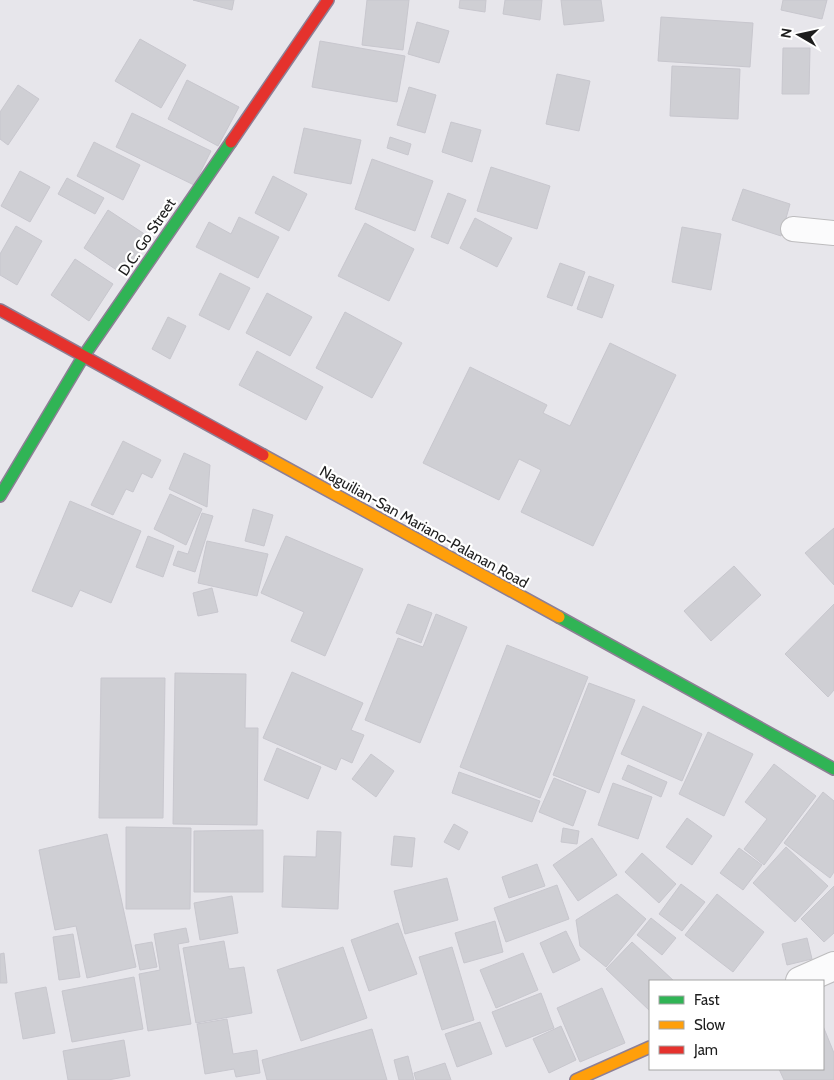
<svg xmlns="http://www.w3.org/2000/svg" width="834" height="1080" viewBox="0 0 834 1080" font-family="Cabin,sans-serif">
  <rect width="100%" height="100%" fill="#e7e6eb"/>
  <g fill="#cfcfd4" stroke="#c8c7ce">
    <polygon points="193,0 234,0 232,10"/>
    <polygon points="367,0 409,0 403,50 362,45"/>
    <polygon points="460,0 486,0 485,12 459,8"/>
    <polygon points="505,0 542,0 540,20 503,14"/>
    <polygon points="561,0 601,0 604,21 564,25"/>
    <polygon points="783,0 827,0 822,19 781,10"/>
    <polygon points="661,17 753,23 750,67 658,61"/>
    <polygon points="417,22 449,31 439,63 408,54"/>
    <polygon points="140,39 186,65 161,108 115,81"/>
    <polygon points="320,41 405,56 397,102 312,87"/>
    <polygon points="783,48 810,48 809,94 782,94"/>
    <polygon points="672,66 740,69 738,119 670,116"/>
    <polygon points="557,74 590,81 579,131 546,124"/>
    <polygon points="187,80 239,107 218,146 168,119"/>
    <polygon points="18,85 39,99 8,145 0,139 0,112"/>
    <polygon points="409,87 436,95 425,133 397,125"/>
    <polygon points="132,113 211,151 194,185 116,147"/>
    <polygon points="451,122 481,130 472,162 442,152"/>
    <polygon points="304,128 361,140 351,184 294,173"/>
    <polygon points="390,137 411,144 408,155 387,148"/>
    <polygon points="94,142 140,165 123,200 77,176"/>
    <polygon points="372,159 433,181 415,231 355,209"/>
    <polygon points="491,167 550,186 537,229 477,211"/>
    <polygon points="20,171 50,187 30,222 1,206"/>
    <polygon points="273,176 307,194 289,231 255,213"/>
    <polygon points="67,178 104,198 95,214 58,194"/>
    <polygon points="743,189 790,204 781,236 732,220"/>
    <polygon points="448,193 466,200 448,244 431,237"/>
    <polygon points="108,210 149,237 124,275 84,248"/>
    <polygon points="239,217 279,237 258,278 196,247 209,222 231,234"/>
    <polygon points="475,218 512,238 497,267 460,248"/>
    <polygon points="365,223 414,249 389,301 338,276"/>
    <polygon points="16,226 42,241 17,285 0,275 0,254"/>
    <polygon points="682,227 721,234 711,290 672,282"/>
    <polygon points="75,259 113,284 89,321 51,295"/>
    <polygon points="560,263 585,272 572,306 547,297"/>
    <polygon points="220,273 250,288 229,330 199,315"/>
    <polygon points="589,276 614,285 602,318 577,309"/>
    <polygon points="267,293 312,317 290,356 246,333"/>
    <polygon points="345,312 402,343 372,398 316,368"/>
    <polygon points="168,317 186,326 170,359 152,349"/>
    <polygon points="610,343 676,375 593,546 521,512 541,470 519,459 499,500 423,463 470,367 547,405 543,413 570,426"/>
    <polygon points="257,351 323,387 306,420 239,385"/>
    <polygon points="123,441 161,460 152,478 142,473 133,492 126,489 113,515 91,505"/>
    <polygon points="184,453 210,465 207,507 169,489"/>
    <polygon points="170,494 202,509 186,545 154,529"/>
    <polygon points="70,501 141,531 111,603 80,590 72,607 32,591"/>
    <polygon points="253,509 273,515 264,546 245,541"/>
    <polygon points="202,513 213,516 195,572 173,565 178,551 188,554"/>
    <polygon points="834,528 834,585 805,553"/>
    <polygon points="148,536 174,546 163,577 136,567"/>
    <polygon points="286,536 363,569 325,656 291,641 304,612 261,593"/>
    <polygon points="207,541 268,554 257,596 198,583"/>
    <polygon points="734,566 761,595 711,641 684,611"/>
    <polygon points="212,588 218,612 198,616 193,593"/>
    <polygon points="408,604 432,613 421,643 396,633"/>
    <polygon points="834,604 834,690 828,697 785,654"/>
    <polygon points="436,614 467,627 420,743 365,720 398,638 423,647"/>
    <polygon points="507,645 588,677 540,798 460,767"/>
    <polygon points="292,672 363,703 351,730 364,735 352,763 341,758 336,770 263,738"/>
    <polygon points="175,673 246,674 245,728 258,728 257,825 173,824"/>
    <polygon points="101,678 165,678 163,818 99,818"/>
    <polygon points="589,683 635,700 599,793 553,775"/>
    <polygon points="643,706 702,734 682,781 621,754"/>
    <polygon points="708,732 753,754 724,816 679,794"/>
    <polygon points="277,748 321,767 308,799 264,780"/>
    <polygon points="371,754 394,771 376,797 352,779"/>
    <polygon points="774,764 816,796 764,865 744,849 767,819 745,802"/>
    <polygon points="628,765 667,782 661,797 622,779"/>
    <polygon points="459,772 540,801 532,822 452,793"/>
    <polygon points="554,778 586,791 573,826 539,812"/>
    <polygon points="613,783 652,797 638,839 598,825"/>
    <polygon points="823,792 834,801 834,872 830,878 784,843"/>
    <polygon points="687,818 712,836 692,865 666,847"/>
    <polygon points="454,824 468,832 459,850 444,842"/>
    <polygon points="126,827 191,828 190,909 126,909"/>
    <polygon points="563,828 579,831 577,844 561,842"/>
    <polygon points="263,830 263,892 194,892 194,831"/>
    <polygon points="317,831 341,832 338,909 282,907 284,856 316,857"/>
    <polygon points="107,834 136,967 87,978 76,926 55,930 39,850"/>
    <polygon points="394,836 415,838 412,867 391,865"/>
    <polygon points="592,838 617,875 578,901 553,865"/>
    <polygon points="786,847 828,886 795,922 753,883"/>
    <polygon points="739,848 762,865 743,890 720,873"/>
    <polygon points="642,853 676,884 659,903 625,872"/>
    <polygon points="537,864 545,886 509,898 502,877"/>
    <polygon points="447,878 458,920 405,934 394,891"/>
    <polygon points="681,884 705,902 682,931 659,914"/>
    <polygon points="557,885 569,919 506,942 494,908"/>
    <polygon points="834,886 834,933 824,942 801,919"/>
    <polygon points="617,894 646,919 606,967 580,946 576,920"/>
    <polygon points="717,894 764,932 733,972 685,935"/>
    <polygon points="232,896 238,933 200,940 194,903"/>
    <polygon points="651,918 676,938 662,955 637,935"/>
    <polygon points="495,921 503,952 464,963 455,933"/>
    <polygon points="398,923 417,974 369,991 351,940"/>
    <polygon points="186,928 189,942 178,944 191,1024 148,1031 139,974 160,970 154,934"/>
    <polygon points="566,931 580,960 553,973 540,943"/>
    <polygon points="73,934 80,977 59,980 53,937"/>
    <polygon points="807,938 812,959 787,965 782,944"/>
    <polygon points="224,941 229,969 244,967 252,1013 196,1023 183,948"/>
    <polygon points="152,942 157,967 140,970 135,945"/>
    <polygon points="632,942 674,981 650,981 650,1011 606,969"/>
    <polygon points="343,947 367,1018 301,1041 277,970"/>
    <polygon points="452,947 474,1020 442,1030 419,957"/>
    <polygon points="4,953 7,983 0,983 0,954"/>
    <polygon points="523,953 538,990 496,1008 480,970"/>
    <polygon points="134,977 143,1029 72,1042 62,991"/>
    <polygon points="46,987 55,1033 23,1039 15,993"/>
    <polygon points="602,988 625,1043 580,1062 557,1008"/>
    <polygon points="541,993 554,1028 506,1047 492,1012"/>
    <polygon points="227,1019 233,1054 257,1050 260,1073 236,1077 234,1069 205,1074 197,1024"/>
    <polygon points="480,1022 492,1054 457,1067 445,1034"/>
    <polygon points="561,1026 576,1060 549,1073 533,1039"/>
    <polygon points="823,1026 834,1053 834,1080 784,1080 779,1069 823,1069"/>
    <polygon points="372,1029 387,1080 267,1080 262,1060"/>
    <polygon points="124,1040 130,1076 108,1080 68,1080 63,1051"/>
    <polygon points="408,1056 414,1080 399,1080 394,1060"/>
    <polygon points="445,1063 451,1080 416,1080 414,1073"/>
  </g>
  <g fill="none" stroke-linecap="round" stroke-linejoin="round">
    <g stroke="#bdbcbe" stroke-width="26">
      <polyline id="lane" points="793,229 834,233"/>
    </g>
    <g stroke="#bdbcbe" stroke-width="30">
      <polyline id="street" points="800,981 834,966"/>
    </g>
    <g stroke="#8d7f95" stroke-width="14">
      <g id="fast">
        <polyline points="0,496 83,357 231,142"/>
        <polyline points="559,617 834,769"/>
      </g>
    </g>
    <g stroke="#8d7f95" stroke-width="14">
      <g id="slow">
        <polyline points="263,455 559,617"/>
        <polyline points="576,1080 650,1047"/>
      </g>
    </g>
    <g stroke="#8d7f95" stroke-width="14">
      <g id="jam">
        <polyline points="231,142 328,0"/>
        <polyline points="0,310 263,455"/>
      </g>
    </g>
    <use href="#lane" stroke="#fbfbfc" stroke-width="24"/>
    <use href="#street" stroke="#fbfbfc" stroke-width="28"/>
    <use href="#fast" stroke="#30b455" stroke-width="11"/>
    <use href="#slow" stroke="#ff9f0a" stroke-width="11"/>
    <use href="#jam" stroke="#e5322d" stroke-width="11"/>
  </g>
  <g text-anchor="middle" stroke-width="4.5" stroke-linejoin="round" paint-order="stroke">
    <g font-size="15" fill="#1d1d1d" stroke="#fff">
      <text transform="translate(147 237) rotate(-56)" y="5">D.C. Go Street</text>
      <text transform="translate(424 527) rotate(29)" y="5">Naguilian-San Mariano-Palanan Road</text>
    </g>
  </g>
  <rect x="649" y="980" width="175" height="90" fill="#ffffff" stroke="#a5a5a5"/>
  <rect x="659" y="996" width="25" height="8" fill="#30b455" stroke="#a5a5a5"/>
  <text x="694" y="1005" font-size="15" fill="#1d1d1d">Fast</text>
  <rect x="659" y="1021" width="25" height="8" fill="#ff9f0a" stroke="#a5a5a5"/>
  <text x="694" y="1030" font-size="15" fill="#1d1d1d">Slow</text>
  <rect x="659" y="1046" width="25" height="8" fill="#e5322d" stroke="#a5a5a5"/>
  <text x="694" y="1055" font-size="15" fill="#1d1d1d">Jam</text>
  <g transform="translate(799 35) rotate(279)" stroke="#ffffff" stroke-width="4" paint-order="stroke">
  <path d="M0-4L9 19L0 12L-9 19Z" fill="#1d1d1d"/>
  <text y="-8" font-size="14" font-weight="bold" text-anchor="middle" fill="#1d1d1d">N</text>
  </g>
</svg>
